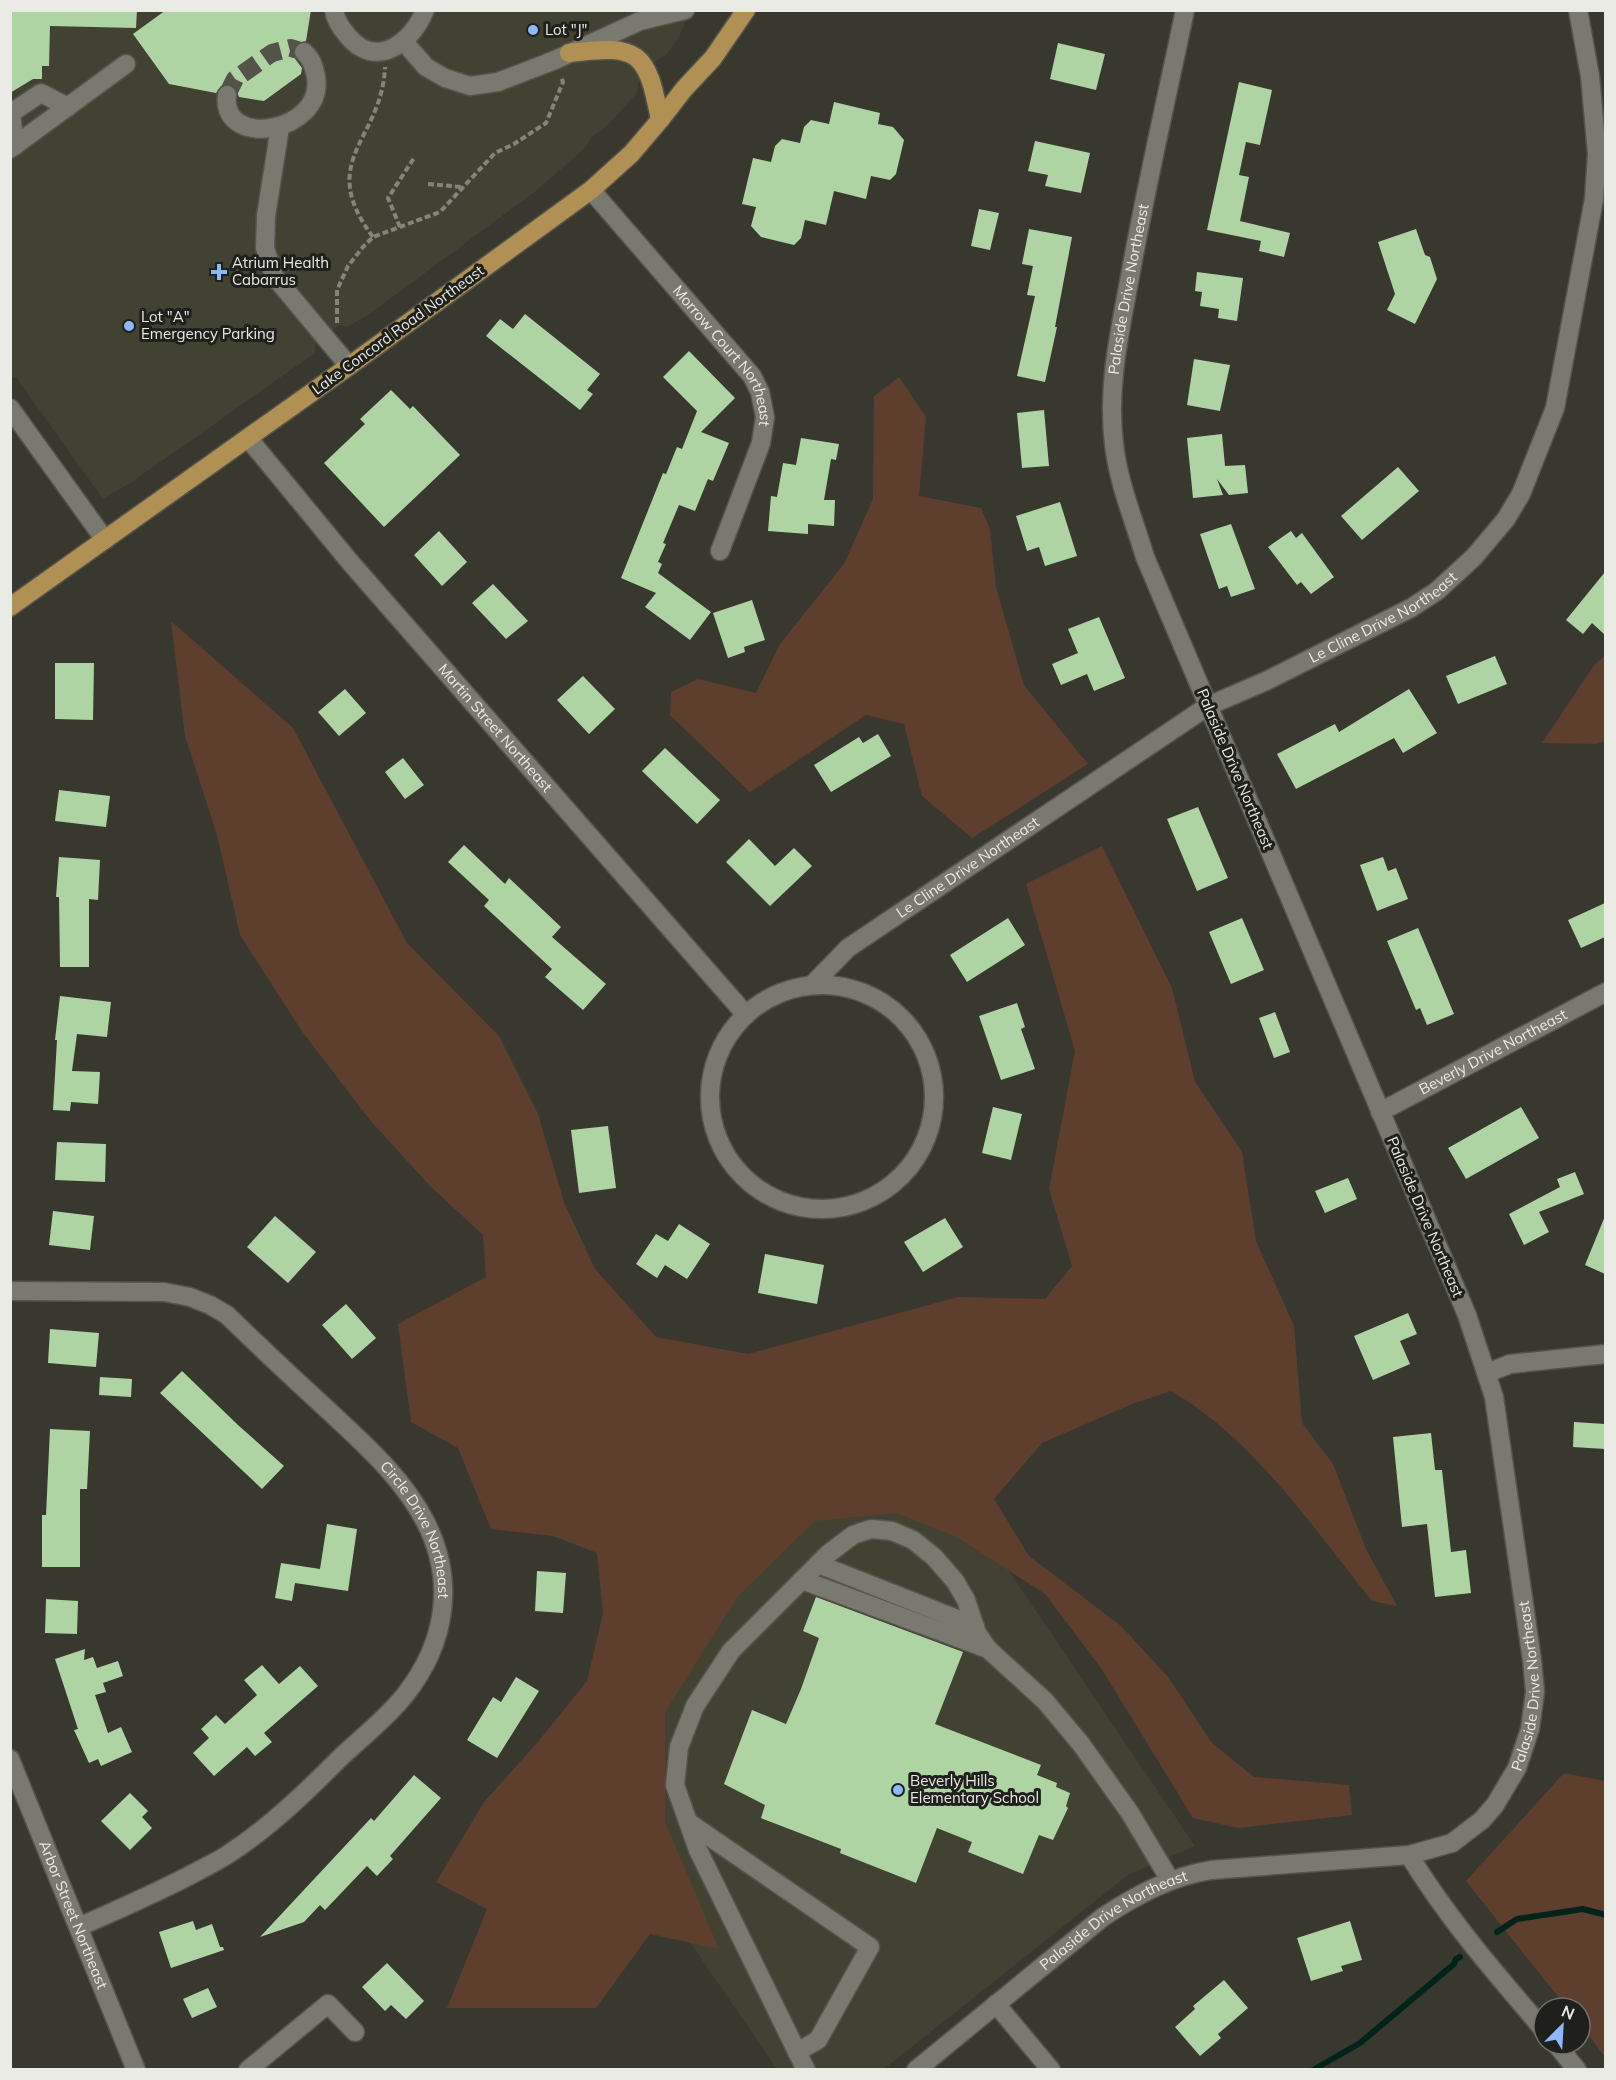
<svg xmlns="http://www.w3.org/2000/svg" width="1616" height="2080" viewBox="0 0 1616 2080" font-family="Mulish,sans-serif">
  <rect width="100%" height="100%" fill="#38382f"/>
  <g fill="#424233">
    <polygon points="10,11 689,11 679,37 666,55 658,59 643,79 639,80 638,89 635,95 607,126 593,136 584,149 537,190 371,313 347,327 339,325 315,343 315,353 132,482 103,499 16,377 11,378"/>
    <polygon points="815,1493 969,1512 1195,1846 1128,1875 884,2069 777,2069 646,1878 668,1636"/>
  </g>
  <g fill="#5e3f2e">
    <polygon points="899,377 926,417 919,496 981,508 990,529 996,587 1024,685 1088,764 972,838 922,796 904,724 866,715 750,792 670,715 671,692 698,679 756,693 780,644 844,564 873,499 874,396"/>
    <path d="M171,621L293,728L407,943L499,1036L538,1114L564,1202L595,1269L656,1337L748,1354L958,1297L1045,1299L1072,1266L1049,1189L1075,1051L1026,884L1102,846L1172,988L1195,1082L1242,1152L1256,1241L1294,1326L1302,1423L1333,1464L1366,1549L1397,1606L1372,1601C1314,1529 1253,1438 1171,1391L1132,1404L1042,1443L994,1499L1029,1556L1121,1626L1169,1678L1211,1742L1254,1777L1349,1785L1352,1815L1238,1828L1193,1818L1101,1668L1045,1594L957,1537L897,1513L815,1521L738,1596L665,1712V1822L719,1949L650,1934L596,2008H447L487,1909L436,1882L484,1802L537,1743L587,1681L603,1613L597,1553L553,1536L491,1529L458,1448L411,1422L398,1324L486,1277L483,1235L430,1186L369,1119L301,1030L240,935L217,835L185,736Z"/>
    <polygon points="1605,656 1605,741 1596,744 1542,743 1594,665"/>
    <polygon points="1564,1773 1605,1781 1605,2057 1580,2024 1580,2008 1567,2008 1466,1881"/>
  </g>
  <g fill="none" stroke-linecap="round" stroke-linejoin="round">
    <g stroke="#002419" stroke-width="6">
      <polyline points="1497,1932 1517,1919 1583,1909 1606,1915"/>
      <polyline points="1313,2070 1360,2043 1454,1964 1456,1959 1460,1957"/>
    </g>
  </g>
  <g fill="#aed4a4">
    <polygon points="10,10 137,10 136,28 50,26 49,66 42,66 42,79 33,79 10,93"/>
    <polygon points="166,10 311,10 306,41 296,44 293,50 293,56 302,68 301,74 264,101 239,97 236,89 231,84 221,86 216,93 169,84 133,34"/>
    <polygon points="1058,43 1105,54 1096,90 1050,79"/>
    <polygon points="1239,82 1272,90 1260,145 1246,142 1239,175 1249,177 1240,221 1290,233 1284,257 1259,251 1261,241 1207,230"/>
    <polygon points="834,102 880,113 878,124 893,127 904,140 896,174 890,180 871,176 866,199 834,191 826,225 805,220 801,238 794,245 761,237 751,226 756,207 742,204 753,158 771,162 775,146 782,139 800,143 804,127 811,120 829,124"/>
    <polygon points="1035,141 1090,153 1081,193 1045,186 1048,175 1028,171"/>
    <polygon points="979,209 999,213 990,250 971,246"/>
    <polygon points="1029,229 1072,237 1055,327 1057,327 1045,382 1017,376 1035,296 1027,295 1033,266 1022,264"/>
    <polygon points="1416,229 1425,255 1430,257 1437,279 1415,324 1387,310 1395,294 1378,242"/>
    <polygon points="1197,272 1243,278 1237,321 1218,318 1219,309 1200,306 1202,292 1195,291"/>
    <polygon points="525,314 600,374 587,390 593,394 580,410 486,336 500,319 513,329"/>
    <polygon points="689,351 735,398 701,432 729,443 713,481 708,479 695,511 679,505 663,543 666,544 658,562 662,564 658,573 711,612 690,640 645,607 656,593 621,578 663,473 666,474 677,447 682,449 697,411 663,377"/>
    <polygon points="1194,359 1230,365 1220,411 1187,405"/>
    <polygon points="391,390 410,409 413,406 460,455 384,527 324,463 365,424 360,419"/>
    <polygon points="1044,410 1049,466 1022,468 1017,413"/>
    <polygon points="1222,434 1225,466 1245,465 1248,493 1229,495 1217,479 1223,495 1193,498 1187,438"/>
    <polygon points="801,438 839,444 836,460 831,459 824,500 835,500 834,526 808,524 808,534 768,531 771,496 777,497 783,463 796,465"/>
    <polygon points="1398,467 1419,491 1362,540 1341,516"/>
    <polygon points="1060,502 1077,556 1045,566 1039,547 1027,551 1016,516"/>
    <polygon points="1231,524 1255,589 1231,597 1227,586 1219,589 1200,534"/>
    <polygon points="439,531 467,562 442,586 414,555"/>
    <polygon points="1291,531 1296,538 1302,533 1334,577 1311,594 1301,582 1297,585 1268,547"/>
    <polygon points="1605,572 1605,635 1592,623 1583,634 1566,620"/>
    <polygon points="493,584 528,621 506,639 472,603"/>
    <polygon points="752,600 765,640 744,647 745,652 728,658 713,613"/>
    <polygon points="1099,617 1125,678 1094,691 1087,674 1061,685 1052,664 1078,653 1068,629"/>
    <polygon points="1495,656 1507,684 1458,704 1446,676"/>
    <polygon points="55,663 94,663 93,720 55,719"/>
    <polygon points="583,676 615,709 589,734 557,700"/>
    <polygon points="345,689 366,713 339,736 318,712"/>
    <polygon points="1409,689 1437,733 1403,753 1394,738 1296,789 1277,754 1335,724 1339,732"/>
    <polygon points="878,734 891,756 831,792 814,765 859,737 863,743"/>
    <polygon points="665,748 720,800 697,824 642,771"/>
    <polygon points="403,758 424,785 405,799 385,772"/>
    <polygon points="59,790 110,796 106,827 55,821"/>
    <polygon points="1198,807 1228,878 1197,891 1167,819"/>
    <polygon points="749,839 775,866 794,848 812,866 770,906 726,862"/>
    <polygon points="464,845 505,884 509,878 561,927 552,937 606,984 583,1010 545,977 552,969 484,906 489,900 448,862"/>
    <polygon points="59,857 100,860 98,900 89,899 89,967 60,967 59,897 56,897"/>
    <polygon points="1383,857 1388,871 1396,868 1408,899 1377,911 1360,865"/>
    <polygon points="1605,903 1605,937 1581,948 1568,920"/>
    <polygon points="1008,918 1025,945 967,982 950,955"/>
    <polygon points="1242,918 1264,970 1231,984 1209,932"/>
    <polygon points="1418,928 1454,1014 1427,1025 1420,1008 1416,1010 1387,941"/>
    <polygon points="60,996 111,1002 107,1037 77,1034 72,1071 100,1072 98,1104 71,1102 70,1111 53,1110 57,1040 55,1040"/>
    <polygon points="1017,1003 1025,1027 1021,1029 1035,1069 1001,1080 979,1016"/>
    <polygon points="1275,1012 1290,1052 1274,1058 1259,1018"/>
    <polygon points="993,1107 1022,1114 1011,1160 982,1153"/>
    <polygon points="1521,1107 1539,1138 1466,1179 1448,1148"/>
    <polygon points="608,1126 616,1188 579,1193 571,1130"/>
    <polygon points="57,1142 106,1144 105,1182 55,1180"/>
    <polygon points="1575,1172 1584,1194 1539,1212 1549,1232 1524,1245 1509,1214 1560,1187 1557,1179"/>
    <polygon points="1348,1178 1357,1199 1325,1213 1315,1191"/>
    <polygon points="53,1211 94,1216 90,1250 49,1245"/>
    <polygon points="275,1216 316,1252 288,1283 247,1247"/>
    <polygon points="1605,1216 1605,1274 1585,1265"/>
    <polygon points="945,1218 963,1247 923,1272 904,1242"/>
    <polygon points="679,1224 710,1244 687,1279 665,1265 657,1278 636,1264 656,1234 668,1241"/>
    <polygon points="765,1254 824,1265 817,1304 758,1293"/>
    <polygon points="346,1304 376,1338 352,1359 322,1325"/>
    <polygon points="1408,1313 1417,1334 1400,1341 1410,1364 1373,1380 1354,1336"/>
    <polygon points="50,1329 99,1333 96,1367 48,1363"/>
    <polygon points="182,1371 238,1425 284,1466 262,1489 160,1393"/>
    <polygon points="100,1377 132,1379 131,1397 99,1395"/>
    <polygon points="1574,1422 1605,1424 1605,1449 1573,1447"/>
    <polygon points="50,1429 90,1431 87,1489 80,1489 80,1567 42,1567 42,1515 46,1515"/>
    <polygon points="1431,1433 1435,1470 1442,1470 1451,1552 1466,1550 1471,1593 1435,1597 1427,1524 1402,1527 1393,1437"/>
    <polygon points="327,1524 357,1529 348,1591 295,1583 292,1601 275,1598 281,1563 320,1569"/>
    <polygon points="537,1571 566,1573 563,1613 535,1611"/>
    <polygon points="816,1597 963,1652 935,1724 1041,1765 1037,1775 1057,1783 1056,1787 1070,1793 1066,1806 1068,1808 1053,1840 1039,1835 1023,1874 968,1852 972,1842 937,1828 916,1883 840,1853 841,1849 761,1818 765,1805 724,1784 752,1710 786,1724 801,1689 819,1638 803,1631"/>
    <polygon points="46,1599 78,1601 77,1634 45,1633"/>
    <polygon points="85,1649 84,1660 93,1657 97,1668 118,1661 123,1676 103,1683 106,1692 95,1695 108,1733 121,1727 132,1752 101,1766 98,1759 89,1763 74,1730 78,1729 55,1659"/>
    <polygon points="262,1665 279,1684 300,1666 318,1686 264,1733 272,1742 255,1756 247,1747 214,1776 193,1753 209,1738 201,1729 216,1715 225,1724 257,1695 244,1680"/>
    <polygon points="516,1677 539,1691 497,1758 467,1740 493,1697 501,1702"/>
    <polygon points="414,1775 441,1798 390,1856 393,1859 377,1876 367,1866 325,1910 320,1905 304,1922 260,1937 371,1818 374,1821"/>
    <polygon points="130,1793 148,1811 142,1817 152,1828 130,1850 101,1821"/>
    <polygon points="193,1921 196,1930 212,1924 220,1947 223,1947 224,1950 171,1968 159,1932"/>
    <polygon points="1350,1921 1362,1960 1341,1966 1343,1971 1311,1981 1297,1938"/>
    <polygon points="387,1963 424,2001 406,2019 391,2005 385,2011 362,1987"/>
    <polygon points="1224,1980 1248,2008 1218,2034 1221,2038 1200,2056 1175,2027 1195,2009 1193,2006"/>
    <polygon points="208,1988 217,2007 192,2018 183,1999"/>
  </g>
  <g fill="none" stroke-linecap="round" stroke-linejoin="round">
    <polyline stroke="#53534a" stroke-width="18" stroke-dasharray="18 9" stroke-linecap="butt" points="227,95 235,79 272,53 291,48 304,52"/>
    <g stroke="#54544d" stroke-width="21">
      <g id="minor">
        <path d="M334,10C335,20 341,28 347,35C375,71 412,43 425,10"/>
        <polyline points="404,42 426,67 445,78 470,86 498,82 555,60 640,21 685,10"/>
        <path d="M227,95C220,150 325,133 316,77C314,67 312,59 304,52"/>
        <polyline points="280,127 266,216 265,248 274,276 349,366"/>
        <polyline points="15,146 11,113 41,93 68,107"/>
        <polyline points="10,149 126,64"/>
        <path id="s1" d="M591,190L752,376L760,392L765,417L761,443L720,551"/>
        <polyline points="10,408 105,540"/>
        <path id="s2" d="M248,438L350,562L746,1015"/>
        <path id="s3" d="M812,985L848,948L1208,706L1266,681L1411,608L1437,591L1474,557L1506,519L1521,494L1555,408L1594,199L1597,154L1590,76L1578,10"/>
        <circle cx="822" cy="1097" r="112"/>
        <path id="s4" d="M1380,1112L1606,992"/>
        <path id="s5" d="M10,1291L164,1292L190,1297L210,1305L227,1315C261,1348 295,1380 330,1412C365,1445 402,1477 425,1521C456,1581 446,1643 405,1695C387,1718 361,1738 340,1758C306,1792 270,1827 230,1853C220,1860 209,1865 198,1871C159,1892 119,1909 79,1927"/>
        <polyline points="1487,1373 1510,1364 1606,1354"/>
        <polyline points="818,1564 975,1626"/>
        <polyline points="802,1580 988,1649"/>
        <path id="s6" d="M10,1759L136,2070"/>
        <polyline points="688,1822 870,1947 818,2040 797,2052"/>
        <path d="M1409,1855C1448,1919 1496,1974 1544,2030"/>
        <polyline points="996,2004 1051,2070"/>
        <polyline points="1556,2044 1577,2070"/>
        <polyline points="248,2070 328,2004 355,2032"/>
        <polyline points="806,2070 698,1850 675,1785 679,1747 695,1706 731,1651 828,1554 853,1535 871,1529 892,1531 913,1540 934,1557 955,1581 966,1600 977,1633 988,1649 1045,1701 1081,1744 1130,1813 1170,1880"/>
        <path id="s7" d="M916,2070L1103,1917C1138,1894 1170,1877 1211,1870L1409,1855L1452,1843L1482,1820L1495,1805L1517,1768L1530,1729L1535,1692L1532,1660L1494,1397L1467,1315L1145,557C1134,520 1118,482 1114,444C1107,389 1119,335 1129,282C1145,191 1166,101 1185,10"/>
      </g>
    </g>
    <g stroke="#54544d" stroke-width="21">
      <g id="major">
        <path d="M569,53C639,44 647,51 660,120"/>
        <polyline points="10,607 349,366 591,190 631,154 660,120 684,89 713,58 746,10"/>
      </g>
    </g>
    <g stroke="#83847c" stroke-width="4" stroke-dasharray="6 3" stroke-linecap="butt">
      <polyline points="428,184 462,187"/>
      <polyline points="400,227 388,198 414,158"/>
      <path d="M373,237C315,160 382,141 385,67"/>
      <polyline points="337,323 337,290 348,266 363,247 373,237 440,212 495,153 514,144 546,123 563,82 561,77"/>
    </g>
    <use href="#minor" stroke="#79796f" stroke-width="18"/>
    <use href="#major" stroke="#b09053" stroke-width="18"/>
  </g>
  <g fill="#8cb9fc" stroke="#1f1f1b" stroke-width="2">
    <circle cx="533" cy="30" r="6"/>
    <path d="M216 263h6v6h6v6h-6v6h-6v-6h-6v-6h6z"/>
    <circle cx="129" cy="326" r="6"/>
    <circle cx="898" cy="1790" r="6"/>
  </g>
  <g text-anchor="middle" stroke-width="6" stroke-linejoin="round" paint-order="stroke">
    <g font-size="15" fill="#eaebe5" stroke="#1f1f1b" text-anchor="start">
      <text x="545" y="35">Lot "J"</text>
      <text x="232" y="268">Atrium Health<tspan x="232" dy="17">Cabarrus</tspan></text>
      <text x="141" y="322">Lot "A"<tspan x="141" dy="17">Emergency Parking</tspan></text>
      <text x="910" y="1786">Beverly Hills<tspan x="910" dy="17">Elementary School</tspan></text>
    </g>
    <g font-size="15" fill="#eaebe5" stroke="#1f1f1b">
      <text dy="5" stroke="none"><textPath href="#s7" startOffset="2264">Palaside Drive Northeast</textPath></text>
      <text transform="translate(398 330) rotate(-36)" y="5">Lake Concord Road Northeast</text>
      <text dy="5" stroke="none"><textPath href="#s1" startOffset="214">Morrow Court Northeast</textPath></text>
      <text dy="5" stroke="none"><textPath href="#s3" startOffset="682">Le Cline Drive Northeast</textPath></text>
      <text dy="5" stroke="none"><textPath href="#s2" startOffset="381">Martin Street Northeast</textPath></text>
      <text transform="translate(1235 769) rotate(67)" y="5">Palaside Drive Northeast</text>
      <text dy="5" stroke="none"><textPath href="#s3" startOffset="196">Le Cline Drive Northeast</textPath></text>
      <text dy="5" stroke="none"><textPath href="#s4" startOffset="128">Beverly Drive Northeast</textPath></text>
      <text transform="translate(1425 1217) rotate(67)" y="5">Palaside Drive Northeast</text>
      <text dy="5" stroke="none"><textPath href="#s5" startOffset="513">Circle Drive Northeast</textPath></text>
      <text dy="5" stroke="none"><textPath href="#s7" startOffset="788">Palaside Drive Northeast</textPath></text>
      <text dy="5" stroke="none"><textPath href="#s6" startOffset="168">Arbor Street Northeast</textPath></text>
      <text dy="5" stroke="none"><textPath href="#s7" startOffset="249">Palaside Drive Northeast</textPath></text>
    </g>
  </g>
  <rect width="1616" height="2080" fill="none" stroke="#eaebe5" stroke-width="24"/>
  <g transform="translate(1562 2026) rotate(24)"><circle r="28" fill="#1f1f1b" stroke="#70716c" stroke-width="1.5"/>
  <path d="M0-4.5L10 22L0 15L-10 22Z" fill="#8cb9fc"/>
  <text y="-9" font-size="16" font-weight="bold" text-anchor="middle" fill="#eaebe5">N</text>
  </g>
</svg>
